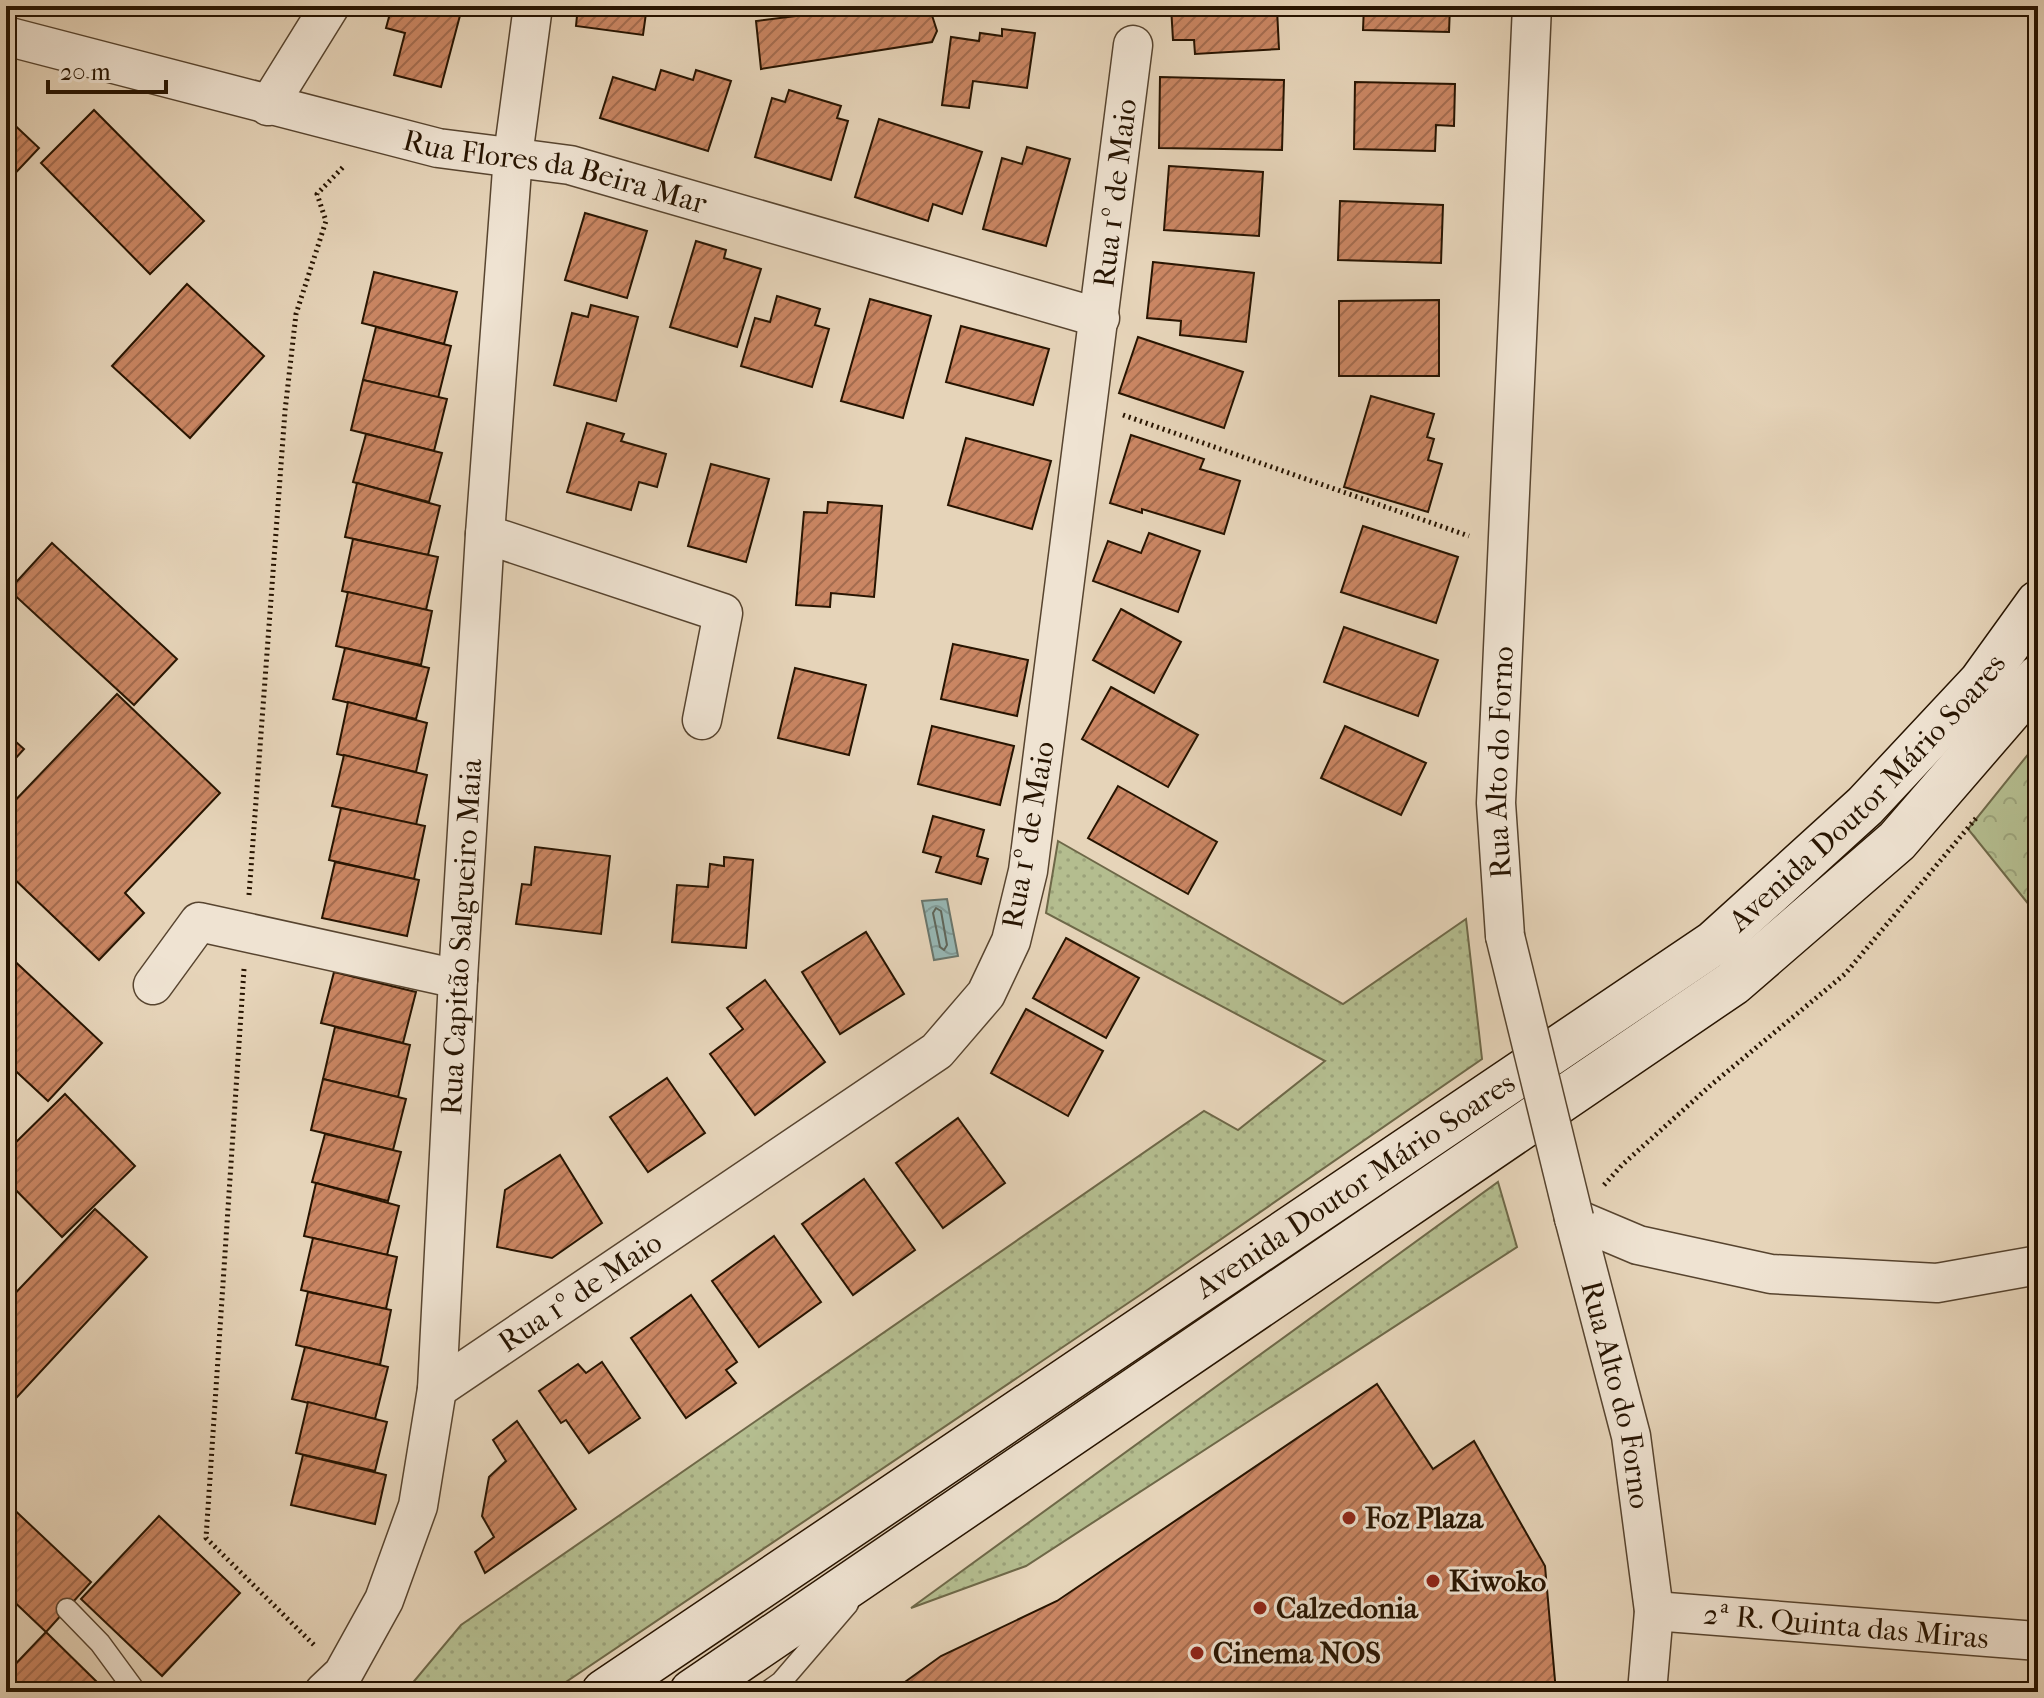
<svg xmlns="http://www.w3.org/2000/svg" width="2044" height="1698" viewBox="0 0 2044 1698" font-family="'IM FELL French Canon',serif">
  <defs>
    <pattern id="grass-dots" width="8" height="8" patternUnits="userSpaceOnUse" patternTransform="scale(2)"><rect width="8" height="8" fill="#b4bd8f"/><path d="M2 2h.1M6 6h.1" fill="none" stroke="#9ba27a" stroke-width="1.8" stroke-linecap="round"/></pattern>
    <pattern id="forest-crowns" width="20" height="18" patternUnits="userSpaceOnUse" patternTransform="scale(2)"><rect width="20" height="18" fill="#b4bd8f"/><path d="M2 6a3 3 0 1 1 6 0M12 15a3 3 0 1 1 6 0" fill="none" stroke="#9ba27a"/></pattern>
    <pattern id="water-waves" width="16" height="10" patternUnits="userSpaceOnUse" patternTransform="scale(2)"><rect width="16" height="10" fill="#97b7b4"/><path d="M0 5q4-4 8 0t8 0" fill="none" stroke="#829c99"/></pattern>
    <pattern id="building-hatch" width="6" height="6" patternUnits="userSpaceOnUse" patternTransform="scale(2)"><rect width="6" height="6" fill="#ca8663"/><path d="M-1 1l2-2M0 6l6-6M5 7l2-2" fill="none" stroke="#a46c4f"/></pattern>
  </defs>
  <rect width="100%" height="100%" fill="#e6d4b9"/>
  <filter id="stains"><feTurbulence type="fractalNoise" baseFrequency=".0025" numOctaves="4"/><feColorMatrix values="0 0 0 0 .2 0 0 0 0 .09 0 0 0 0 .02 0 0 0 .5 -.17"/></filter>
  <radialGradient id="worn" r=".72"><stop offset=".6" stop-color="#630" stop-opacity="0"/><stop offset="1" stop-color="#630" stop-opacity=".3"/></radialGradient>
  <g fill="url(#grass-dots)" stroke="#6e6848" stroke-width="2">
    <polygon points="1058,841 1343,1004 1466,919 1482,1059 1143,1293 551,1692 405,1692 461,1625 1204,1111 1238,1130 1325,1061 1046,913"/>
    <polygon points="1498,1182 1517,1247 1026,1566 911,1608"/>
  </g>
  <polygon fill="url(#forest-crowns)" stroke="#6e6848" stroke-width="2" points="2038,742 2038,904 2030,906 1968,829"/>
  <polygon fill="url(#water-waves)" stroke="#6a766c" stroke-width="2" points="947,899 958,956 934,960 922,901"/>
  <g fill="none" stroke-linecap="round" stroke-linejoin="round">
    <polygon stroke="#5f665a" stroke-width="2" points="936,908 941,911 947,945 944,950 940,947 933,913"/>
  </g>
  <g fill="url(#building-hatch)" stroke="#271401" stroke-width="2">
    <polygon points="392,6 454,6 462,8 441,87 394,75 405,33 386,28"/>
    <polygon points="578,6 647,6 643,35 576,26"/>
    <polygon points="876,6 929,6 937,31 932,42 761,69 756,21"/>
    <polygon points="984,6 1014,6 1015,13 985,16"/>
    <polygon points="1171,6 1269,6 1269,9 1277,9 1279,49 1195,54 1194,40 1173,40"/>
    <polygon points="1364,6 1450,6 1449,32 1363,30"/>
    <polygon points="1002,29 1035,33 1027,88 973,81 969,108 942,105 951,37 979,41 980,33 1002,36"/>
    <polygon points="661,70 693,80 696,70 731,81 708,151 600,118 613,77 655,90"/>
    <polygon points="1160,77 1284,80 1282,150 1159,148"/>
    <polygon points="1355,82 1455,84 1454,126 1436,125 1435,151 1354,149"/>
    <polygon points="789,90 841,106 837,118 848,121 831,180 755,157 772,98 785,102"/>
    <polygon points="94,110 204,221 150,274 41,163"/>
    <polygon points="6,117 39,148 6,183"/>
    <polygon points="879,119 982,152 962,214 933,204 928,221 855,197"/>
    <polygon points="1027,147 1070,159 1046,246 983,229 1002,158 1022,164"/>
    <polygon points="1169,166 1263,172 1259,236 1164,230"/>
    <polygon points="1340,201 1443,205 1441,263 1338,260"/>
    <polygon points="585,213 647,231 627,298 565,280"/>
    <polygon points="696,241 726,250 724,258 761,269 737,347 670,327"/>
    <polygon points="1153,262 1254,273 1246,342 1180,335 1181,321 1147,318"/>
    <polygon points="374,272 457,292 444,344 362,323"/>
    <polygon points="187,284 264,356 190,438 112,366"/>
    <polygon points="777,296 820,309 815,325 829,329 812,387 741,366 755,318 770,322"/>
    <polygon points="870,299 931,316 903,418 841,401"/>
    <polygon points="1439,300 1439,376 1339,376 1339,301"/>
    <polygon points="591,305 638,317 616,401 554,385 572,313 588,317"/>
    <polygon points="961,326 1049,349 1033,405 946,382"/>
    <polygon points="376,327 451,346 438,398 363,380"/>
    <polygon points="1138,337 1243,372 1224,428 1119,393"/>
    <polygon points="363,380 447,399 434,451 351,430"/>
    <polygon points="1371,396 1434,414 1427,437 1434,439 1428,460 1442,464 1428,512 1344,487"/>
    <polygon points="587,423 624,434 621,441 666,454 657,487 639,482 631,510 567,492"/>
    <polygon points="366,434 442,453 429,502 353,482"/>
    <polygon points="1131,435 1204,459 1200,469 1240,481 1224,534 1142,509 1142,513 1110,503"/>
    <polygon points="966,438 1051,461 1032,529 948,505"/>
    <polygon points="711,464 769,479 746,562 688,546"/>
    <polygon points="357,483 440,506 428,555 345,537"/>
    <polygon points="828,502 882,506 874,597 831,593 830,607 796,605 804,512 827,513"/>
    <polygon points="1363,526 1458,557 1436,623 1341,592"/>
    <polygon points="1149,533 1200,551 1178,612 1093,581 1108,541 1141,553"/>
    <polygon points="353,539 438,557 426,610 342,591"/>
    <polygon points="52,543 177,659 134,705 9,590"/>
    <polygon points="348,592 432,611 421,665 336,646"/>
    <polygon points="1121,609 1181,642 1154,693 1093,660"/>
    <polygon points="1344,627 1438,660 1418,716 1324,682"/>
    <polygon points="953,644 1028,660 1017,716 941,699"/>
    <polygon points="345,648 429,668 416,719 333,699"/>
    <polygon points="795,668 866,685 849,755 778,738"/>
    <polygon points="1111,687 1198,735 1168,787 1082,739"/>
    <polygon points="117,694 220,793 125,893 144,913 99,960 6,871 6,810"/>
    <polygon points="348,702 427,723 416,772 337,754"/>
    <polygon points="932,726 1014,746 1000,805 918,784"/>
    <polygon points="1345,726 1426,763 1401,815 1321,778"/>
    <polygon points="6,733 24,749 6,769"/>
    <polygon points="344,755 427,775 416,825 332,806"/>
    <polygon points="1118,786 1217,842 1188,894 1088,838"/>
    <polygon points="341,808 425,826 414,879 329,860"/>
    <polygon points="933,816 984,830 977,856 988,859 981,884 936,872 941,857 923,852"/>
    <polygon points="535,847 610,856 601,934 516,924 522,884 531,885"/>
    <polygon points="724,857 753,860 746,948 672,942 677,885 708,887 710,864 724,866"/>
    <polygon points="335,862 419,880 407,936 322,918"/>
    <polygon points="866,932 904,994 840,1034 802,972"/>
    <polygon points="1066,938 1139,978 1106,1038 1033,998"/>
    <polygon points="6,953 102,1043 48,1101 6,1062"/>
    <polygon points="334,972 416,992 403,1043 321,1023"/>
    <polygon points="765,980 825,1062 755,1115 710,1054 743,1029 727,1008"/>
    <polygon points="1026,1009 1103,1051 1068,1116 991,1073"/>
    <polygon points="335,1027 410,1045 398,1097 323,1079"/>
    <polygon points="667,1078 705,1133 648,1172 610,1117"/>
    <polygon points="323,1079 406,1099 393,1150 311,1130"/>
    <polygon points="65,1094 135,1166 62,1237 6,1180 6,1152"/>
    <polygon points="958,1118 1005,1183 943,1228 896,1163"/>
    <polygon points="325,1134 401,1152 388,1201 312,1182"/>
    <polygon points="560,1155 602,1223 552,1258 497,1247 505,1190"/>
    <polygon points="864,1179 915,1250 853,1295 802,1224"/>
    <polygon points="316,1183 399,1206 387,1255 304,1236"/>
    <polygon points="95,1209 147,1257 6,1409 6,1303"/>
    <polygon points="774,1236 821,1302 759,1347 712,1281"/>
    <polygon points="313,1238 397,1257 386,1309 301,1290"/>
    <polygon points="308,1292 391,1310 380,1365 296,1345"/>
    <polygon points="691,1295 737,1362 726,1370 736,1383 686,1418 631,1338"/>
    <polygon points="305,1347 388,1367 375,1419 292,1399"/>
    <polygon points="602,1362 640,1418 589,1453 566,1420 561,1423 539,1391 578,1364 586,1373"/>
    <polygon points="1377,1384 1433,1469 1474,1441 1545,1566 1556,1692 891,1692 941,1656 1057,1601"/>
    <polygon points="308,1402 387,1422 375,1471 296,1453"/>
    <polygon points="517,1421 576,1509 485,1573 475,1552 494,1537 482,1516 489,1477 506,1461 493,1440"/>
    <polygon points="303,1455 386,1475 375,1524 291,1505"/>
    <polygon points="6,1502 91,1582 46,1632 6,1594"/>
    <polygon points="159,1516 240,1593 162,1676 81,1599"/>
    <polygon points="46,1632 101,1686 93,1692 6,1692 6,1674"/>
  </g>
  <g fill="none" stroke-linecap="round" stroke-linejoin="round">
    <g stroke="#57442f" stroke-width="23">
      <g id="lane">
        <polyline points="67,1609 100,1643 136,1692"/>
        <polyline points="767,1692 781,1682 848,1604"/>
      </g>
    </g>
    <g stroke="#57442f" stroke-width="41">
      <g id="street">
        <path id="s1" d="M6,36L438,148L570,165L1100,318"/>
        <polyline points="268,106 330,6"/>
        <polyline points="485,534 723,613 702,720"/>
        <path id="s2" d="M1505,936L1496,803L1532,6"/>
        <polyline points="153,985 199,922 458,979"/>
        <path id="s3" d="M1574,1218L1631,1436L1654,1611L1647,1692"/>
        <polyline points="1574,1218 1638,1245 1771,1274 1937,1283 2038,1265"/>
        <polyline points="437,1389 937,1051 986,994 1011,941 1028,871 1133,45"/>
        <polyline points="1654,1611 2038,1641"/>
        <path id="s4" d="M324,1692L343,1674L384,1600L418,1506L437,1389L458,979L485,534L513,156L533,6"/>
      </g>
    </g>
    <g stroke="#271401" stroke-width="47">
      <g id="secondary">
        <path id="s5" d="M604,1692L1714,943L1865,806L1981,682L2038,603"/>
        <polyline points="692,1692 1733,983 1897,841 2038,678"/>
      </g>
    </g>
    <g stroke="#271401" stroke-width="5" stroke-dasharray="2 4" stroke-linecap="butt">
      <polyline points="1123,415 1469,536"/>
      <polyline points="249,895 285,411 296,314 326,221 317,194 345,165"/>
      <polyline points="244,969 206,1538 316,1647"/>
      <polyline points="1604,1185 1622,1165 1711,1085 1845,974 1977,817"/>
    </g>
    <use href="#lane" stroke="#efe3d2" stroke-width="20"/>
    <use href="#street" stroke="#efe3d2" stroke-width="38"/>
    <use href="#secondary" stroke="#efe3d2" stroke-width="44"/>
    <g stroke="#57442f" stroke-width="41" stroke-linecap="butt">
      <polyline id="street-bridge" points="1505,936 1574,1218"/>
    </g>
    <use href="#street-bridge" stroke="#efe3d2" stroke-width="38"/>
  </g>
  <g fill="#8f2418" stroke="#efe3d2" stroke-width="3">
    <circle cx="1349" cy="1518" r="8"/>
    <circle cx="1433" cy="1581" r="8"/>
    <circle cx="1260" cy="1608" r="8"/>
    <circle cx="1197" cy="1653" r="8"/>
  </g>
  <g text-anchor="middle" stroke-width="6" stroke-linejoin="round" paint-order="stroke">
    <g font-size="30" fill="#271401" stroke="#efe3d2">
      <text dy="10" stroke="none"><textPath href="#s1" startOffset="566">Rua Flores da Beira Mar</textPath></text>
      <text transform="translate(1115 193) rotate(-83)" y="10">Rua 1º de Maio</text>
      <text dy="10" stroke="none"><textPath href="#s2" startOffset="174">Rua Alto do Forno</textPath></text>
      <text dy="10" stroke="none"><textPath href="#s5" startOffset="1554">Avenida Doutor Mário Soares</textPath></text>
      <text transform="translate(1028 835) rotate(-80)" y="10">Rua 1º de Maio</text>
      <text dy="10" stroke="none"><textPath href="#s4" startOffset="782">Rua Capitão Salgueiro Maia</textPath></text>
      <text dy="10" stroke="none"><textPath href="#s5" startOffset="906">Avenida Doutor Mário Soares</textPath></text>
      <text transform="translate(580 1292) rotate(-34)" y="10">Rua 1º de Maio</text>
      <text dy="10" stroke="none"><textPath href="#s3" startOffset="182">Rua Alto do Forno</textPath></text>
      <text transform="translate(1846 1626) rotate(5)" y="10">2ª R. Quinta das Miras</text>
    </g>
    <g font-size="30" font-weight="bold" fill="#271401" stroke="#efe3d2" text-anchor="start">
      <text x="1365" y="1528">Foz Plaza</text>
      <text x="1449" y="1591">Kiwoko</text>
      <text x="1276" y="1618">Calzedonia</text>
      <text x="1213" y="1663">Cinema NOS</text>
    </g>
  </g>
  <rect width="2044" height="1698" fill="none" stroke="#e6d4b9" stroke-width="32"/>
  <rect x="8" y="8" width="2028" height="1682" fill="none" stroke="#271401" stroke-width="4"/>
  <rect x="16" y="16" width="2012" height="1666" fill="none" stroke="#271401" stroke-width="2"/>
  <path d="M48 80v12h118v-12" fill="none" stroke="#271401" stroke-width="4"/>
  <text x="60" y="80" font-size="24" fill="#271401" stroke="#efe3d2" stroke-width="6" paint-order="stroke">20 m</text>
  <rect width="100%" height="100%" filter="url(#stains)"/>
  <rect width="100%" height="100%" fill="url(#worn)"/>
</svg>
